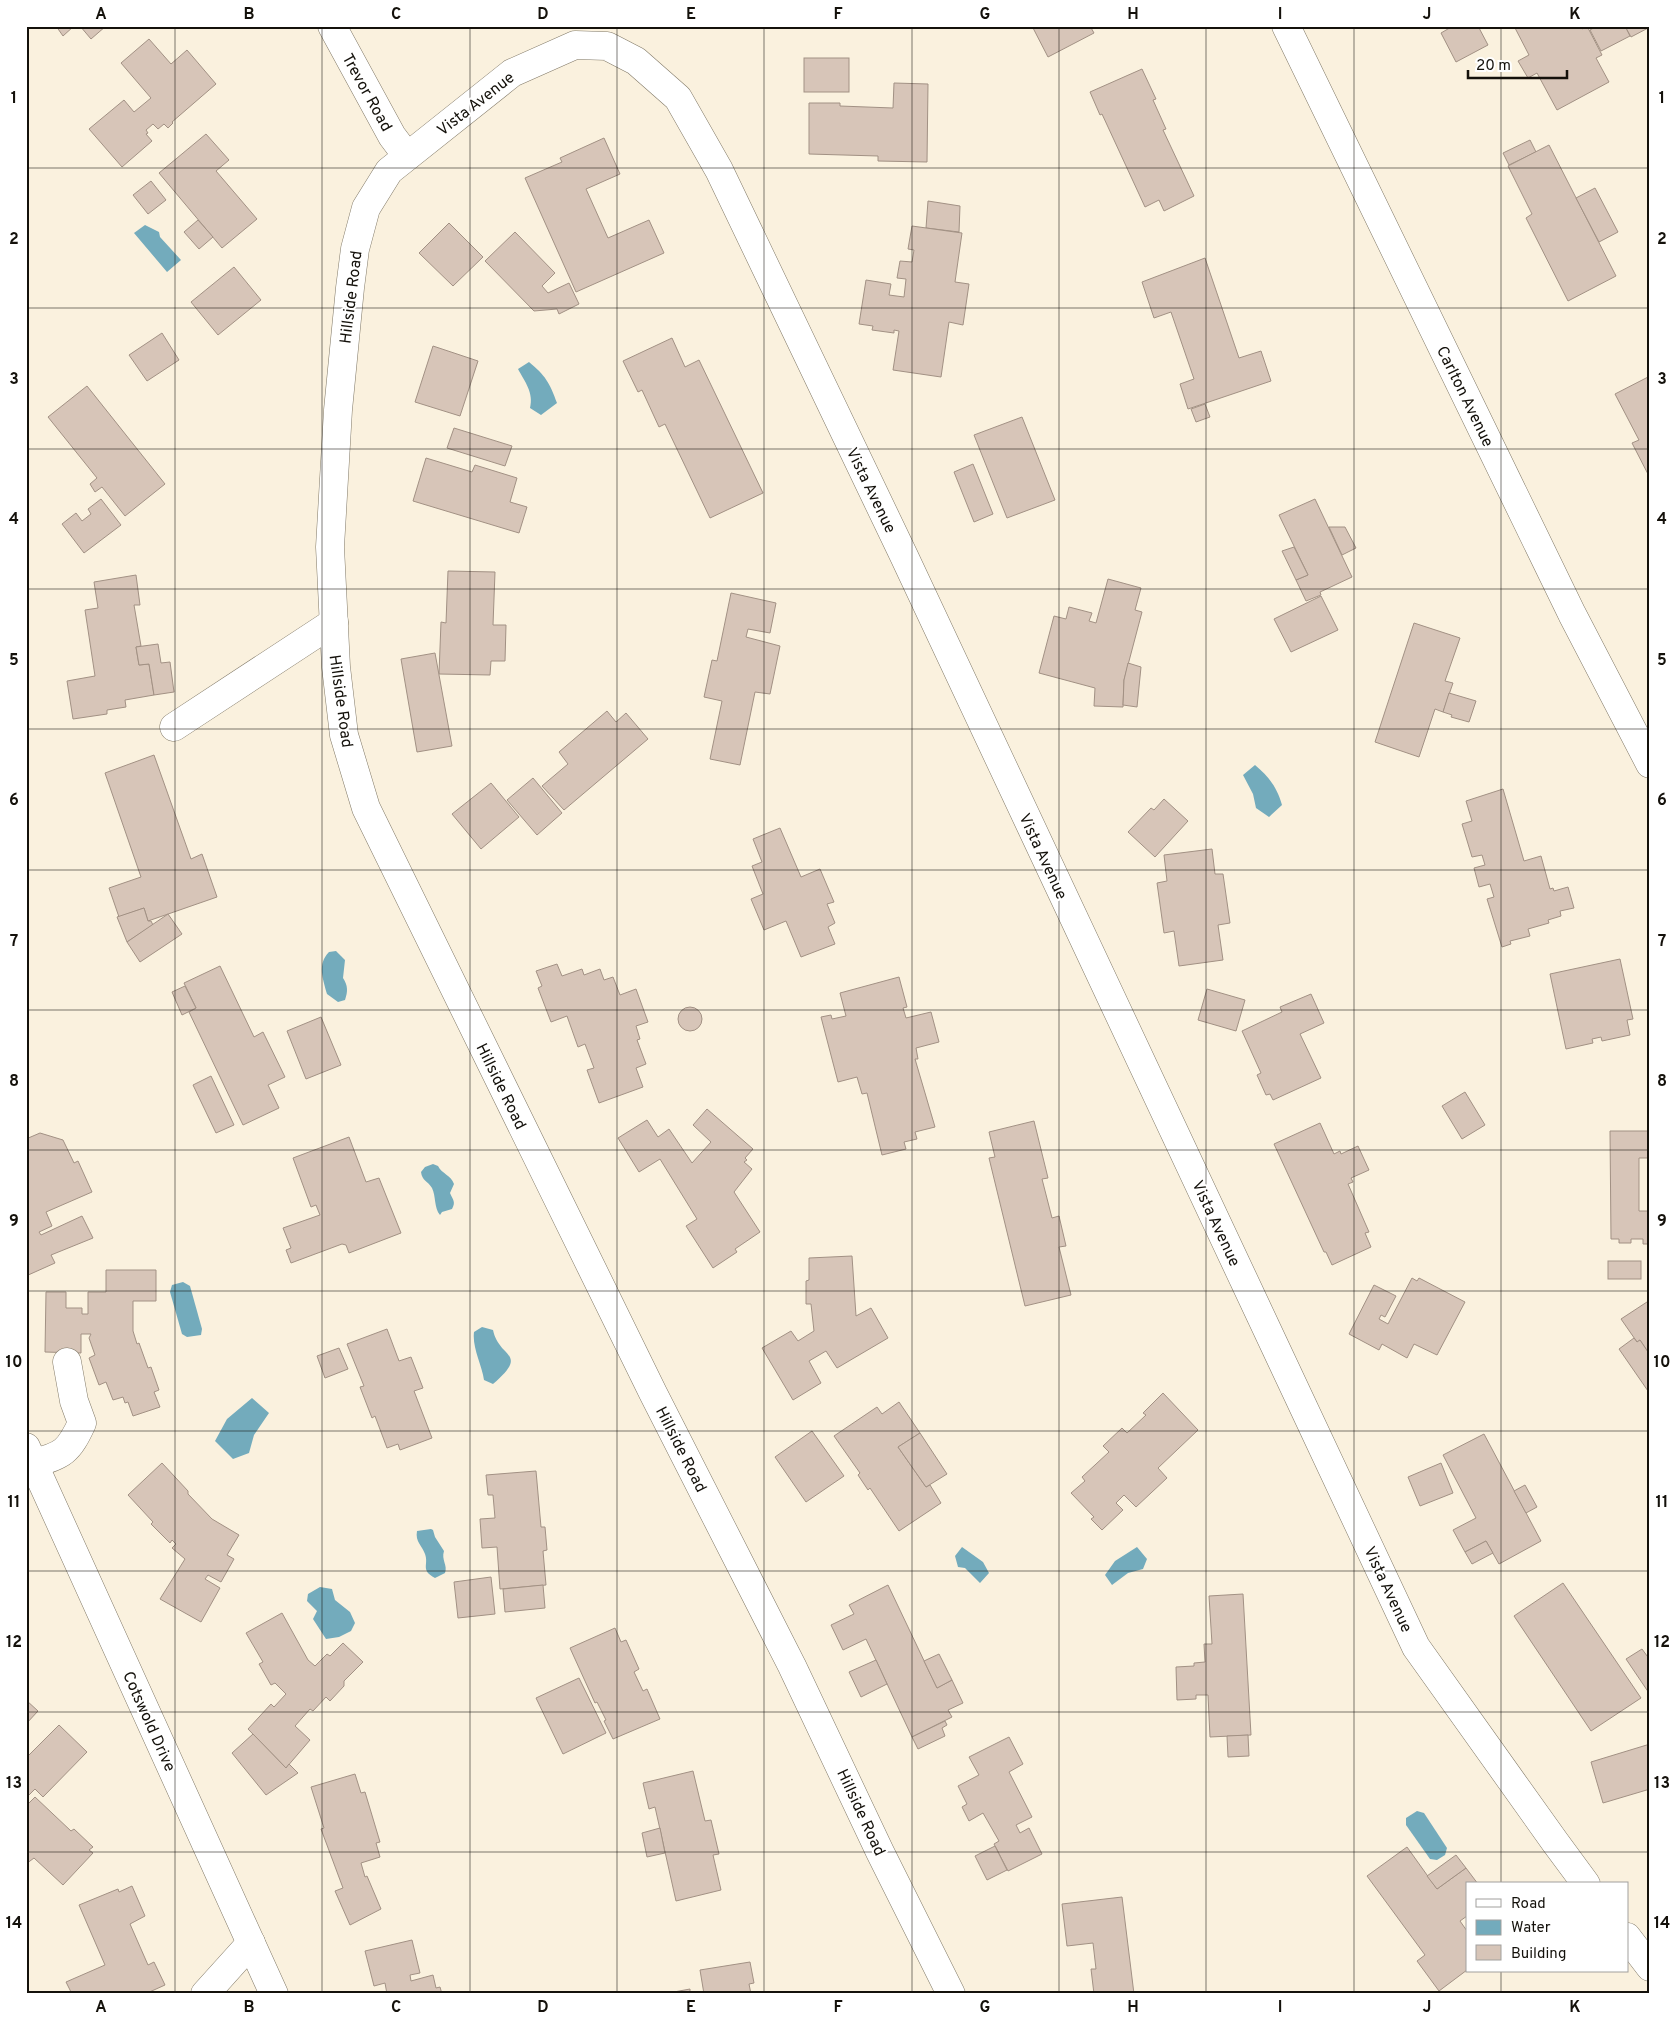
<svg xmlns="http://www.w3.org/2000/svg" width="1676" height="2020" viewBox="0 0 1676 2020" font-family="Overpass,sans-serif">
  <rect width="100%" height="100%" fill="#faf1de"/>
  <g fill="#73abbc">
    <polygon points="145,225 159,232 160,237 181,260 167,272 134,233"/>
    <path d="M529,362C545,375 550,383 557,403L541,415L530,408C534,393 525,382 518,369Z"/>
    <path d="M1255,765C1269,777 1277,787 1282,805L1269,817L1256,808L1253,794L1243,775Z"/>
    <path d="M336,951L345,960L343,978C348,986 348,991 345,1000L338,1002L327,994C323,979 317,964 329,952Z"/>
    <path d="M433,1164L438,1166C442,1174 451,1175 454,1184L450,1193C453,1200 456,1202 452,1209L442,1212L440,1215C434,1208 436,1196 432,1188C428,1181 422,1181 421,1172L425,1167Z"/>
    <polygon points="183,1282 190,1286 202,1329 201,1335 187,1337 182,1334 170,1292 172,1285"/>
    <path d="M482,1327L493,1330C499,1359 530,1352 493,1384L484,1380C482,1365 472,1348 474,1332Z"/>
    <polygon points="252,1398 269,1413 254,1435 249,1453 233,1459 215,1441 227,1419"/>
    <path d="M431,1529L433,1530L435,1537L444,1551C441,1560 448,1565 445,1573L435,1578C420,1570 429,1565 425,1554C422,1545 415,1542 417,1531Z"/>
    <polygon points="962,1547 983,1562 989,1573 980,1583 965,1568 958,1567 955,1556"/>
    <polygon points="1137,1547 1147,1559 1143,1569 1128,1573 1112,1585 1105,1575 1115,1561"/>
    <polygon points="320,1587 332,1589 335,1600 350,1612 355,1623 351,1631 339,1637 326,1639 313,1619 317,1611 307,1601 308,1594"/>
    <polygon points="1417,1811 1424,1813 1447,1848 1445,1855 1437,1860 1430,1859 1406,1825 1406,1818"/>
  </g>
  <g fill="#d7c5b8" stroke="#a29184">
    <polygon points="56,26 74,26 63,36"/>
    <polygon points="80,26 106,26 91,39"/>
    <polygon points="1032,26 1090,26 1094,33 1048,57"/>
    <polygon points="1453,26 1478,26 1488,45 1456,62 1441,33"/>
    <polygon points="1514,26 1580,26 1582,29 1587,26 1602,55 1596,58 1609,82 1557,110 1537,73 1528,78 1518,61 1529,55"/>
    <polygon points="1597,26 1625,26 1630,36 1601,51 1590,30"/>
    <polygon points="1625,26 1650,26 1650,27 1631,37"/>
    <polygon points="149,39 171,64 187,50 216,84 172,122 173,123 168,128 164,124 158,129 153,124 146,130 148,133 146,134 152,141 122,167 89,129 124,100 134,112 151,98 121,63"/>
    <rect x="804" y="58" width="45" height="34"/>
    <polygon points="1142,69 1156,99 1153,100 1166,129 1163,130 1194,196 1164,211 1159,200 1145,207 1102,114 1100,115 1090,92"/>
    <polygon points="894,83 928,84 927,162 878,161 878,156 809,154 809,103 840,103 840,106 893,108"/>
    <polygon points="206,134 229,160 216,171 257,219 222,248 159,173"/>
    <polygon points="604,138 620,174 586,189 608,238 649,220 664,253 576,292 525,178 562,162 560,158"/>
    <polygon points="1530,140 1536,152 1509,165 1503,153"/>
    <polygon points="1549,145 1616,276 1568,301 1526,218 1532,214 1508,166"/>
    <polygon points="151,181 166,200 148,214 133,195"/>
    <polygon points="1595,188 1618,232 1599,242 1576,198"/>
    <polygon points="928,201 960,206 959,232 926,228"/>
    <polygon points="198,220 213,237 199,249 184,232"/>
    <polygon points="449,223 483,257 453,286 419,253"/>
    <polygon points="912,226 962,233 955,282 969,284 963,325 949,322 941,377 893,370 899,331 894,330 894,333 872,330 873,326 859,324 866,280 891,284 889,295 904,297 906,279 897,278 900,261 912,262 914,250 908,249"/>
    <polygon points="515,232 555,273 542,286 548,293 569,283 579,304 559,314 557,309 534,311 485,261"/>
    <polygon points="1205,258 1239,358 1261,351 1271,381 1188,409 1180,384 1194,379 1171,312 1154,318 1142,282"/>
    <polygon points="234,267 261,300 218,335 191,302"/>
    <polygon points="162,333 179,360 147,381 129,355"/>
    <polygon points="672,338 685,367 699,360 763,493 710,518 665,424 659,427 642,390 638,392 623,361"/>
    <polygon points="433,346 478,361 460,416 415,402"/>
    <polygon points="1650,376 1650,478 1632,443 1639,440 1615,394"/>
    <polygon points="87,386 165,484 125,516 102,487 95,492 90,484 97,478 48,417"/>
    <polygon points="1205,404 1210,417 1196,422 1191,409"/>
    <polygon points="1022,417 1055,500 1007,518 974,435"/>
    <polygon points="454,428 512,446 505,466 447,448"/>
    <polygon points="426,458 472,472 475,465 517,478 510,502 527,507 519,533 413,501"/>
    <polygon points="973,464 993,514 974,522 954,472"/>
    <polygon points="101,499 121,525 84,553 62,524 76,513 82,521 91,514 88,509"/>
    <polygon points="1315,499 1352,577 1320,592 1321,595 1306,601 1296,580 1308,575 1279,515"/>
    <polygon points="1329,527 1345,527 1356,548 1342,555"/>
    <polygon points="1294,547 1308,575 1296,580 1282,551"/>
    <polygon points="448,571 495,572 493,625 506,625 505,661 491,661 490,675 439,674 441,622 446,623"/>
    <polygon points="136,575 140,605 134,605 141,646 136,647 139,665 149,664 154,695 125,700 126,707 107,710 107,714 73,719 67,681 95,676 85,610 98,608 94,582"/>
    <polygon points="1108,579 1141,588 1135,610 1142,612 1124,680 1123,707 1094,706 1095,688 1039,673 1054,616 1066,619 1069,607 1092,613 1089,621 1096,623"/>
    <polygon points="731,593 776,603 770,633 748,629 746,637 780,646 770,694 755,692 740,765 710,759 722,701 704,697 712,660 717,661"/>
    <polygon points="1321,596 1338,630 1291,652 1274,619"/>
    <polygon points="1414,623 1460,638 1445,681 1453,683 1443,712 1435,709 1419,757 1375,742"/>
    <polygon points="158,644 161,663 170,662 174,692 154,695 149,664 139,665 136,647"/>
    <polygon points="435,653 452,746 417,752 401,659"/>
    <polygon points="1128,663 1141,667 1137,707 1123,705 1124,680"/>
    <polygon points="1449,693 1476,701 1469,722 1451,717 1452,715 1443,712"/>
    <polygon points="607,711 616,722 626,713 648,739 564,810 542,786 568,764 559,752"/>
    <polygon points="154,755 191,859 202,854 217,897 148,921 144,908 119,917 109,888 141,877 105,773"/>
    <polygon points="533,778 562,813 537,835 507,800"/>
    <polygon points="491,783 519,817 481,849 452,814"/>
    <polygon points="1503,789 1524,861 1541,856 1550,889 1553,888 1554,891 1568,887 1574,908 1560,911 1561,916 1548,920 1549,923 1528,929 1530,936 1510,941 1511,944 1502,947 1487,899 1494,897 1490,884 1479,887 1474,868 1485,865 1482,855 1472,857 1462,824 1472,821 1466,801"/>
    <polygon points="1164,799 1188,821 1155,857 1128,832 1151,808 1154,810"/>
    <polygon points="780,828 801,877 820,869 834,902 827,904 835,923 828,927 835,944 801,957 786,921 764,930 751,899 763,894 752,866 762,862 753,839"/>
    <polygon points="1212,849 1215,874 1223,874 1230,923 1218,925 1223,960 1179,966 1174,931 1164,933 1157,883 1167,881 1164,855"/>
    <polygon points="144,908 148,921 151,921 153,925 127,942 117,917"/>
    <polygon points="168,914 182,934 140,962 127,942"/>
    <polygon points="1620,959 1633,1019 1627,1020 1630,1035 1602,1041 1601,1037 1592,1039 1593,1043 1566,1049 1550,974"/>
    <polygon points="557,964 562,976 582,969 584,975 600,969 604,980 613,977 620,995 636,989 648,1022 636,1026 640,1039 637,1040 646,1064 636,1068 643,1087 599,1103 587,1070 594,1068 585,1044 578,1047 567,1016 551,1022 538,988 542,986 536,971"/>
    <polygon points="220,966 254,1037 263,1032 285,1077 268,1085 279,1108 243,1125 189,1012 196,1008 184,983"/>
    <polygon points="899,977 907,1007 903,1008 906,1018 931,1012 939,1042 916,1048 918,1059 915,1059 935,1127 915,1132 917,1139 904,1142 906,1149 882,1155 867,1093 862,1094 857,1077 838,1082 821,1017 831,1015 832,1019 846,1016 840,993"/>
    <polygon points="185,986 196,1008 182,1015 172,992"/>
    <polygon points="1207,989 1245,1000 1236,1031 1198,1020"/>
    <polygon points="1311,994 1324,1023 1300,1034 1321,1078 1273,1100 1270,1094 1266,1095 1257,1075 1261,1073 1242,1031 1282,1012 1280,1007"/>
    <circle cx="690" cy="1019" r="12"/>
    <polygon points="321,1017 341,1065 306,1079 287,1031"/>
    <polygon points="211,1076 234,1125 216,1133 193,1085"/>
    <polygon points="1465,1092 1485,1125 1462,1139 1442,1106"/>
    <polygon points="707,1109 753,1149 745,1158 747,1160 744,1162 752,1169 734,1192 760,1232 735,1249 737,1252 713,1268 686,1226 697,1219 660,1159 639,1172 618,1138 647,1120 658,1137 669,1129 692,1163 711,1142 693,1125"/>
    <polygon points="1034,1121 1048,1178 1042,1179 1052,1218 1059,1216 1066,1246 1059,1247 1071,1295 1025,1306 989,1158 995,1157 989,1132"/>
    <polygon points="1320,1123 1334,1154 1340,1151 1341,1154 1358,1146 1369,1170 1351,1178 1353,1182 1348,1184 1369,1232 1365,1233 1371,1247 1332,1265 1326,1252 1324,1252 1274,1144"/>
    <polygon points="1610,1131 1650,1131 1650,1158 1639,1158 1639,1211 1650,1211 1650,1244 1643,1244 1643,1239 1631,1239 1631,1243 1619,1243 1619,1239 1611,1239"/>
    <polygon points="40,1133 63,1140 74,1163 78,1161 92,1192 46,1212 52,1226 39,1232 41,1235 82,1216 93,1238 51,1255 55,1263 26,1276 26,1139"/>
    <polygon points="349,1137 366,1182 379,1178 401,1233 349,1253 346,1245 342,1244 291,1263 286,1250 291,1248 283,1228 320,1215 316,1205 311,1207 293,1158"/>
    <polygon points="852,1256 856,1316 871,1308 888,1338 837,1368 826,1351 809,1361 821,1383 793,1400 762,1348 791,1331 798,1341 814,1331 811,1304 806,1304 806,1281 809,1280 809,1258"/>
    <rect x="1608" y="1261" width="33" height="18"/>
    <polygon points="106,1270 156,1270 156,1301 133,1301 133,1331 137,1344 139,1343 148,1368 151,1367 159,1390 154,1392 160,1407 133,1416 128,1402 125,1403 123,1397 113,1400 106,1382 99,1385 89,1358 95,1355 89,1338 91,1334 81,1334 81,1353 45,1352 46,1292 66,1292 66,1308 82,1308 82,1314 88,1314 88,1292 106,1292"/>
    <polygon points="1412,1278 1417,1281 1419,1278 1465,1302 1437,1355 1414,1344 1407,1358 1382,1344 1379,1350 1349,1334 1374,1285 1396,1296 1385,1317 1381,1315 1379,1319 1388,1324"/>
    <polygon points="1650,1300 1650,1355 1640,1340 1637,1342 1621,1319"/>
    <polygon points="387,1329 399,1361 411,1357 423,1388 414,1391 432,1438 400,1450 398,1444 387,1448 375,1416 372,1418 360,1387 364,1386 347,1344"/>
    <polygon points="1634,1338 1637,1342 1640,1340 1650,1355 1650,1390 1648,1391 1619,1349"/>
    <polygon points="339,1348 348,1369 325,1378 317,1356"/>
    <polygon points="1163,1393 1198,1430 1158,1468 1167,1478 1136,1507 1124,1495 1116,1503 1123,1510 1102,1530 1091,1519 1094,1517 1071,1493 1085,1481 1082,1477 1109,1452 1103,1446 1122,1428 1127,1433 1146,1415 1143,1413"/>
    <polygon points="899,1402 920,1433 898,1447 926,1487 930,1485 941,1503 899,1531 870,1488 868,1490 858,1475 860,1473 834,1436 877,1407 882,1414"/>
    <polygon points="812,1431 844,1476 806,1502 775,1457"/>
    <polygon points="920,1433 947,1474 926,1487 898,1447"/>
    <polygon points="1484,1434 1541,1541 1499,1564 1486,1541 1465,1552 1453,1530 1476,1518 1443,1455"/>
    <polygon points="162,1463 188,1491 188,1494 212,1519 239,1535 227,1555 234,1559 221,1582 208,1575 205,1579 220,1588 201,1622 160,1599 185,1559 172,1548 176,1544 172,1540 170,1543 151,1524 153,1522 128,1495"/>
    <polygon points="1441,1463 1453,1493 1420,1506 1408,1477"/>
    <polygon points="536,1471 541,1527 545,1527 547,1550 543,1551 546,1585 500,1589 497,1547 482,1548 480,1519 495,1518 493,1495 488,1495 486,1475"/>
    <polygon points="1525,1485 1537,1507 1526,1513 1514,1491"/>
    <polygon points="1486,1541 1493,1553 1472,1564 1465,1552"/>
    <polygon points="491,1577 495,1614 458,1618 454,1582"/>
    <polygon points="1563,1583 1641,1698 1591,1731 1514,1616"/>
    <polygon points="543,1585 545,1608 505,1612 503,1589"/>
    <polygon points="888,1585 937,1688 952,1680 963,1703 948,1710 952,1717 912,1737 866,1639 843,1650 831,1625 854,1614 849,1605"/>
    <polygon points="1243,1594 1251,1735 1210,1737 1208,1695 1196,1695 1196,1699 1177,1700 1176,1667 1194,1666 1194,1663 1205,1662 1204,1644 1212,1644 1209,1596"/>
    <polygon points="282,1613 308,1660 315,1666 327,1654 330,1656 343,1643 363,1662 344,1681 344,1686 330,1701 326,1697 313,1711 310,1709 295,1726 310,1740 286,1768 248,1729 271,1704 274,1707 286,1694 275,1683 271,1685 259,1664 263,1662 246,1633"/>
    <polygon points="615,1628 621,1642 626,1640 639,1669 634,1672 643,1691 647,1689 660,1719 613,1739 604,1721 606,1720 597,1702 595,1703 570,1648"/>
    <polygon points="1642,1649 1650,1660 1649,1693 1626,1659"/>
    <polygon points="939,1654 952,1680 937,1688 924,1661"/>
    <polygon points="876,1660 887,1684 861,1697 849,1672"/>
    <polygon points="579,1678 606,1733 563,1754 536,1698"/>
    <polygon points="26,1700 38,1711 26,1724"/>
    <polygon points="945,1721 947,1725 942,1728 945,1736 918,1749 912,1737"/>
    <polygon points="59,1725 87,1752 43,1797 35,1789 26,1798 26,1758"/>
    <polygon points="253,1734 286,1768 289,1764 298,1773 266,1795 232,1753"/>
    <polygon points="1248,1735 1249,1756 1228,1757 1227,1736"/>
    <polygon points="1009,1737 1023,1764 1009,1772 1032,1817 1016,1825 1020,1833 1029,1828 1042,1854 1008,1871 994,1844 999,1841 983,1813 969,1821 962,1807 967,1804 958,1786 979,1775 969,1757"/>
    <polygon points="1650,1744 1650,1789 1603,1803 1591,1762"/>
    <polygon points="693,1771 705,1821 711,1820 719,1854 713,1855 721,1890 676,1901 655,1807 649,1809 643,1783"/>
    <polygon points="355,1774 361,1793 365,1792 380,1842 376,1843 380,1857 361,1863 365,1877 367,1876 381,1909 350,1925 335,1891 343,1888 321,1829 324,1828 311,1787"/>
    <polygon points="35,1797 71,1831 74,1829 93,1847 89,1850 93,1853 63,1885 34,1858 26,1864 26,1806"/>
    <polygon points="660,1828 665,1853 647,1857 642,1833"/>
    <polygon points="995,1846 1007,1870 987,1880 975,1856"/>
    <polygon points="1407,1847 1437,1889 1466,1868 1478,1884 1467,1884 1467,1916 1460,1921 1467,1931 1467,1970 1439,1991 1417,1961 1425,1955 1367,1876"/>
    <polygon points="1456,1855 1466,1868 1437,1889 1427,1876"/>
    <polygon points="132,1886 145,1916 130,1924 148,1965 154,1962 165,1985 145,1994 72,1994 66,1982 105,1965 79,1905 118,1889 119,1892"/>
    <polygon points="1122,1897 1134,1994 1094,1994 1091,1969 1096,1969 1093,1943 1067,1946 1062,1904"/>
    <polygon points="412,1940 420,1973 410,1975 411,1981 433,1975 436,1988 440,1987 442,1994 387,1994 385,1983 374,1986 365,1951"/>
    <polygon points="750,1962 754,1983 749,1984 751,1994 704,1994 700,1970"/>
    <polygon points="690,1989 690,1994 663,1994"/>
  </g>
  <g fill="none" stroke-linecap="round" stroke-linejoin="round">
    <g stroke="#817967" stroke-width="29">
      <g id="minor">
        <polyline points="332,26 392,136 407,156"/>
        <polyline points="1286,26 1572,614 1650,764"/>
        <polyline points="174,727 334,622"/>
        <polyline points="26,1447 274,1994"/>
        <path d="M33,1463C63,1456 69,1451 82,1423L74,1401L67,1362"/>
        <polyline points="1627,1937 1650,1967"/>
        <polyline points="205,1994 251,1943"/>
        <polyline points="951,1994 880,1852 792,1666 653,1393 366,808 344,735 336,667 330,547 338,410 350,288 355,249 366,208 389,171 512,73 575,45 607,46 636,61 678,98 719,170 904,556 1416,1647 1555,1842 1586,1884"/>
      </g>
    </g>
    <use href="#minor" stroke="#fff" stroke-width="28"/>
  </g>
  <path fill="none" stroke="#14110b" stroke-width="1" stroke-opacity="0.55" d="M175,26V1994M322,26V1994M470,26V1994M617,26V1994M764,26V1994M912,26V1994M1059,26V1994M1206,26V1994M1354,26V1994M1501,26V1884M26,168H1650M26,308H1650M26,449H1650M26,589H1650M26,729H1650M26,870H1650M26,1010H1650M26,1150H1650M26,1291H1650M26,1431H1650M26,1571H1650M26,1712H1650M26,1852H1650M1501,1971V1994"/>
  <g text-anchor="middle" stroke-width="4" stroke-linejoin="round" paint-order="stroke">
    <g font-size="16" fill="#14110b" stroke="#fff">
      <text transform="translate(368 92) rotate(61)" y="6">Trevor Road</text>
      <text transform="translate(475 103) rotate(-38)" y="6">Vista Avenue</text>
      <text transform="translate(350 297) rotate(-83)" y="6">Hillside Road</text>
      <text transform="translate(1466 396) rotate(64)" y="6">Carlton Avenue</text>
      <text transform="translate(872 490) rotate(64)" y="6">Vista Avenue</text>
      <text transform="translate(342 701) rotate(82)" y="6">Hillside Road</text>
      <text transform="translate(1044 856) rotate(65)" y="6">Vista Avenue</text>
      <text transform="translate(502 1086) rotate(64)" y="6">Hillside Road</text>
      <text transform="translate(1217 1223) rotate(65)" y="6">Vista Avenue</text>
      <text transform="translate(682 1449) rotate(63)" y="6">Hillside Road</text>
      <text transform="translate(1389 1589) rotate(65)" y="6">Vista Avenue</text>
      <text transform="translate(150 1721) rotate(66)" y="6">Cotswold Drive</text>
      <text transform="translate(862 1812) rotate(65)" y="6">Hillside Road</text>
    </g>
  </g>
  <rect width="1676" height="2020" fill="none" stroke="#ffffff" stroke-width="55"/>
  <rect x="1466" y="1882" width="162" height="90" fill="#ffffff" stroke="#a1a09d"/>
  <rect x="1476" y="1899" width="25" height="8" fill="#ffffff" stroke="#a1a09d"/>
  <text x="1511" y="1908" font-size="15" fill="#14110b">Road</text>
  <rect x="1476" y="1920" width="25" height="15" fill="#73abbc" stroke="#a1a09d"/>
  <text x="1511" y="1932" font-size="15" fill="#14110b">Water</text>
  <rect x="1476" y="1945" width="25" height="15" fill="#d7c5b8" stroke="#a1a09d"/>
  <text x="1511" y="1958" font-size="15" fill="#14110b">Building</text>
  <path d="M1468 70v8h99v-8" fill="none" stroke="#14110b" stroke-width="2.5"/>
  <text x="1476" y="70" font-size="15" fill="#14110b" stroke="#ffffff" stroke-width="4" paint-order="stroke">20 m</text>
  <rect x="28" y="28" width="1620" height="1964" fill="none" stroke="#14110b" stroke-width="2"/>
  <g font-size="16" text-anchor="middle" font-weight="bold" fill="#14110b">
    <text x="101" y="19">A</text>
    <text x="249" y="19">B</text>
    <text x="396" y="19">C</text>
    <text x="543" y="19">D</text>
    <text x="691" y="19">E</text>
    <text x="838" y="19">F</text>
    <text x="985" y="19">G</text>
    <text x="1133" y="19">H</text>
    <text x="1280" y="19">I</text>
    <text x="1427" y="19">J</text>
    <text x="1575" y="19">K</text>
    <text x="14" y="103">1</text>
    <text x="1662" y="103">1</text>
    <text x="14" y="244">2</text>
    <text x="1662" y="244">2</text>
    <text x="14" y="384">3</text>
    <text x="1662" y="384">3</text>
    <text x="14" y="524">4</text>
    <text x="1662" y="524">4</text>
    <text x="14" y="665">5</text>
    <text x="1662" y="665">5</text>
    <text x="14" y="805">6</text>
    <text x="1662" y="805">6</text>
    <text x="14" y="946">7</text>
    <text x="1662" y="946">7</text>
    <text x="14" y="1086">8</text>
    <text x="1662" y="1086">8</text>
    <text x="14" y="1226">9</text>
    <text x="1662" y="1226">9</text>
    <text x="14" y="1367">10</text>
    <text x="1662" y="1367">10</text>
    <text x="14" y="1507">11</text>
    <text x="1662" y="1507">11</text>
    <text x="14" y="1647">12</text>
    <text x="1662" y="1647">12</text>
    <text x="14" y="1788">13</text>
    <text x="1662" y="1788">13</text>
    <text x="14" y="1928">14</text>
    <text x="1662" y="1928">14</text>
    <text x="101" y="2012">A</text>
    <text x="249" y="2012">B</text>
    <text x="396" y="2012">C</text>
    <text x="543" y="2012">D</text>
    <text x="691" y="2012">E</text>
    <text x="838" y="2012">F</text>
    <text x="985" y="2012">G</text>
    <text x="1133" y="2012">H</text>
    <text x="1280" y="2012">I</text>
    <text x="1427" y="2012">J</text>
    <text x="1575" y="2012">K</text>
  </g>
</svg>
